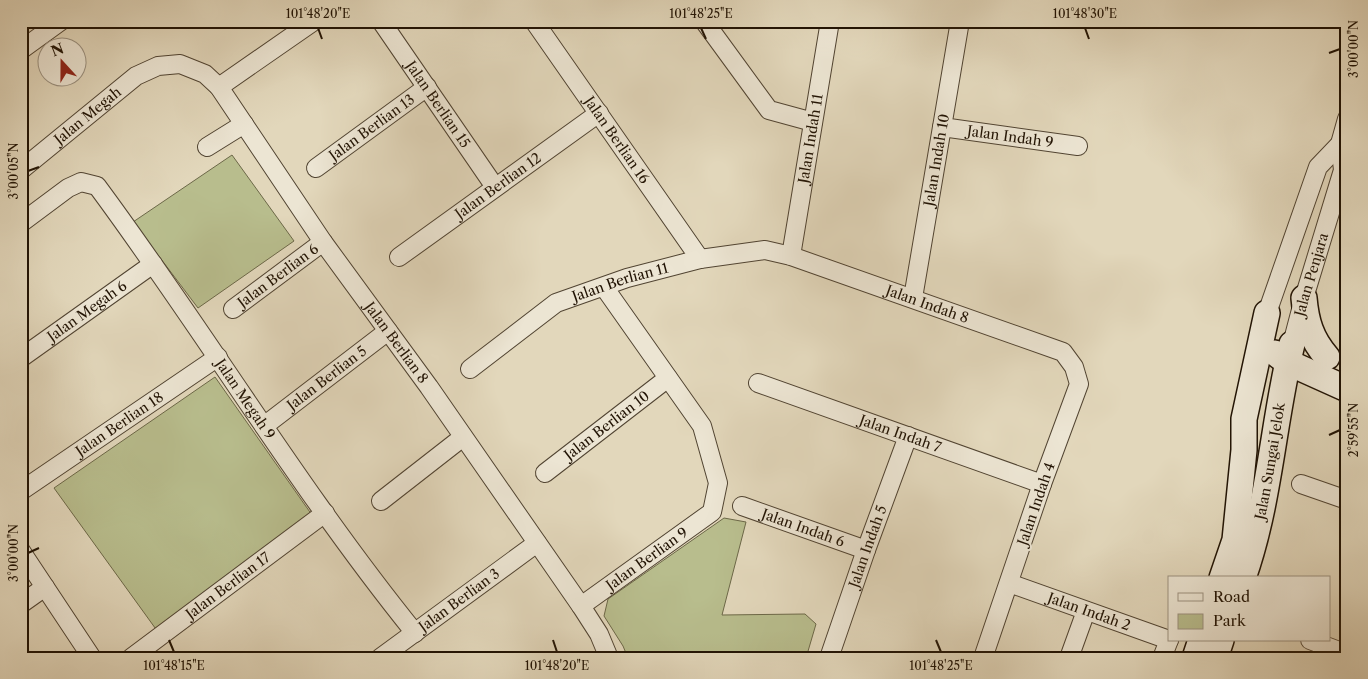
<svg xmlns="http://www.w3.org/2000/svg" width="1368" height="679" viewBox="0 0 1368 679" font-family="'Libre Caslon Text',serif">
  <rect width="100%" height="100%" fill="#e2d7bb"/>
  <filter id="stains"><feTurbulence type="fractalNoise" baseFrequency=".004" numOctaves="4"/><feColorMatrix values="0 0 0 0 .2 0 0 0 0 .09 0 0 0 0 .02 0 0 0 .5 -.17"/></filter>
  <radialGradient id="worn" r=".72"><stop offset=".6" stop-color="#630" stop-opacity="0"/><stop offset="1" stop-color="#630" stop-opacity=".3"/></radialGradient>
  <g fill="#b8bd8d" stroke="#6c6848">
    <polygon points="232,155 294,241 198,308 133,222"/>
    <polygon points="215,377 312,515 158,632 54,488"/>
    <polygon points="724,518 746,522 722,615 805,614 816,624 806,658 628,658 623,646 604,616 608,599"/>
  </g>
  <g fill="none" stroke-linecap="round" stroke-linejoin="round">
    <g stroke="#514432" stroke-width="20">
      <g id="street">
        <path id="s1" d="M381,21L495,187"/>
        <path id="s2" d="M534,21L700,259"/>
        <polyline points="704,21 769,110 813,122"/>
        <polyline points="21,50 61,21"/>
        <polyline points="219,87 314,21"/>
        <path id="s3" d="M942,127L1078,146"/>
        <polyline points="207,147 244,124"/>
        <path id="s4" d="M316,168L427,87"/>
        <path id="s5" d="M21,170L136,76L158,66L180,64L205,74L219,87L323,242L429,387L581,606L599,634L609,658"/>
        <path id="s6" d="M21,223L68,188L81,182L97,186C206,333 300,491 415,633"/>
        <path id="s7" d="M791,256L830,21"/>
        <path id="s8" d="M399,257L599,113"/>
        <path id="s9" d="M913,298L960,21"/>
        <path id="s10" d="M233,309L323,242"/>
        <polyline points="1267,313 1318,167 1340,144"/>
        <path id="s11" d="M1292,344L1304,298L1343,170L1340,144L1347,119"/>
        <path id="s12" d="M21,358L153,264"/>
        <path id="s13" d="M470,369L556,303L627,278L700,259L765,250L791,256L1063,352L1074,367L1079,384L1042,484L983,658"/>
        <path id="s14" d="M758,383L1042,484"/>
        <path id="s15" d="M264,426L388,331"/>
        <path id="s16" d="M545,473L668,378"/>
        <polyline points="1301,484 1347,500"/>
        <path id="s17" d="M21,491L218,357"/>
        <polyline points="381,501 463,437"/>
        <path id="s18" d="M742,506L866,550"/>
        <polyline points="21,551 92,658"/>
        <path id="s19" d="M1009,583L1169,640"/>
        <polyline points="21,604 45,587"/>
        <path id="s20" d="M581,606L712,512L718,483L702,426L604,287"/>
        <polyline points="1310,640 1347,654"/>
        <path id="s21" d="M131,658L325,513"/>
        <path id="s22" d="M380,658L537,543"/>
        <path id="s23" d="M829,658L866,550L908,436"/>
        <polyline points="1069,658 1086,611"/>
        <polyline points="1162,658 1169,640"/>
      </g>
    </g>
    <g stroke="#211304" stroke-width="28">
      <g id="secondary">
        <path d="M1304,298C1306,321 1311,339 1327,357"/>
        <polyline points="1275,353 1287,362 1347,389"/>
        <polyline points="1222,578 1235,540 1244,450 1244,419 1267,313"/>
        <path id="s24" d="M1243,578C1270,502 1273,421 1292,344"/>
        <polyline points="1195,658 1201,640"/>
        <polyline points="1215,658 1221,640"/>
      </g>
    </g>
    <use href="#street" stroke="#ece5d3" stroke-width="18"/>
    <use href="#secondary" stroke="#ece5d3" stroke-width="25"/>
  </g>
  <path fill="none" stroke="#211304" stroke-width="2" d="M318,28L322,39M701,28L706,39M1085,28L1089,39M1329,53L1340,49M28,171L39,167M1329,435L1340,430M28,553L39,548M169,640L174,652M553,640L557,652M936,640L941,652"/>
  <g text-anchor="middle" stroke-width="4" stroke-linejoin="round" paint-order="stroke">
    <g font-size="14" fill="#211304" stroke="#ece5d3">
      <text dy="5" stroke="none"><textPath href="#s1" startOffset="101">Jalan Berlian 15</textPath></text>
      <text dy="5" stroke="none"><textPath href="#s5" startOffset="86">Jalan Megah</textPath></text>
      <text dy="5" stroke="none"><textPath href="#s4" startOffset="69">Jalan Berlian 13</textPath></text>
      <text dy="5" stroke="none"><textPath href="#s3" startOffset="69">Jalan Indah 9</textPath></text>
      <text dy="5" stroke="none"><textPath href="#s7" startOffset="119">Jalan Indah 11</textPath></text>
      <text dy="5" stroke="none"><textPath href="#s2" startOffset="145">Jalan Berlian 16</textPath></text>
      <text dy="5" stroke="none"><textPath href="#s9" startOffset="140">Jalan Indah 10</textPath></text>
      <text dy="5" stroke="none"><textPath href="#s8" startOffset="122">Jalan Berlian 12</textPath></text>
      <text dy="5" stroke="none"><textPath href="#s11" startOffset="72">Jalan Penjara</textPath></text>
      <text dy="5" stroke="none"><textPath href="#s10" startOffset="56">Jalan Berlian 6</textPath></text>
      <text dy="5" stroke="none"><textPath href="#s13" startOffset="176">Jalan Berlian 11</textPath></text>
      <text dy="5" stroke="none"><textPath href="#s13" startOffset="496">Jalan Indah 8</textPath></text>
      <text dy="5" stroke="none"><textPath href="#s12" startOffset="81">Jalan Megah 6</textPath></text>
      <text dy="5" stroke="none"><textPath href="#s5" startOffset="552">Jalan Berlian 8</textPath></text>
      <text dy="5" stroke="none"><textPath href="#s15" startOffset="79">Jalan Berlian 5</textPath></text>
      <text dy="5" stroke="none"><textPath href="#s6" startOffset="349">Jalan Megah 9</textPath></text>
      <text dy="5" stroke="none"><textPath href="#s17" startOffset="119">Jalan Berlian 18</textPath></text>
      <text dy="5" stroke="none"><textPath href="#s16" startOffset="78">Jalan Berlian 10</textPath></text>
      <text dy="5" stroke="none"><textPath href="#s14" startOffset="151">Jalan Indah 7</textPath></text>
      <text dy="5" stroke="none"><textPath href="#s24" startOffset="120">Jalan Sungai Jelok</textPath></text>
      <text transform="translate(1036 504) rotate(-71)" y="5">Jalan Indah 4</text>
      <text dy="5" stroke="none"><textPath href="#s18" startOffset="65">Jalan Indah 6</textPath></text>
      <text dy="5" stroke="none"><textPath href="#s23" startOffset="118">Jalan Indah 5</textPath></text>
      <text dy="5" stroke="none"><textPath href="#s20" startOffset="81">Jalan Berlian 9</textPath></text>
      <text dy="5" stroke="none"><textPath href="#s21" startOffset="121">Jalan Berlian 17</textPath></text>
      <text dy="5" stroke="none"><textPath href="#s22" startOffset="98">Jalan Berlian 3</textPath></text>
      <text dy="5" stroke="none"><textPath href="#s19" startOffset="85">Jalan Indah 2</textPath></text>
    </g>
  </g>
  <rect width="1368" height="679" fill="none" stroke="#e2d7bb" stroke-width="55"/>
  <rect x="1168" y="576" width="162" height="65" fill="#ece5d3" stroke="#9b9180"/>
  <rect x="1178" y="593" width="25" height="8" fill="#ece5d3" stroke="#9b9180"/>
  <text x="1213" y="602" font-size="15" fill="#211304">Road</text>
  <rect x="1178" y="614" width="25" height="15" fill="#b8bd8d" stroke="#9b9180"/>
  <text x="1213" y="626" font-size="15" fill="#211304">Park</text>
  <g transform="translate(62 62) rotate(339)"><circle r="24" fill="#ece5d3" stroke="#9b9180"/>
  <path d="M0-4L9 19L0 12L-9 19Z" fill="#8f2418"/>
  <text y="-8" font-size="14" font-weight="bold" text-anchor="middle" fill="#211304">N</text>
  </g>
  <rect x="28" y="28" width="1312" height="624" fill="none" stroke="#211304" stroke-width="2"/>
  <g font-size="12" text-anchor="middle" fill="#211304">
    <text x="318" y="18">101°48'20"E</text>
    <text x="701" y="18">101°48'25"E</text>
    <text x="1085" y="18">101°48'30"E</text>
    <text transform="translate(1354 49) rotate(-90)" y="4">3°00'00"N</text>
    <text transform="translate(14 171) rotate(-90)" y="4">3°00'05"N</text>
    <text transform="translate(1354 430) rotate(-90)" y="4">2°59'55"N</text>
    <text transform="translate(14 553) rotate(-90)" y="4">3°00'00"N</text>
    <text x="174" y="670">101°48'15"E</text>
    <text x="557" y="670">101°48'20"E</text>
    <text x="941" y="670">101°48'25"E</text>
  </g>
  <rect width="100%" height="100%" filter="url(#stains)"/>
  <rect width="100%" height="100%" fill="url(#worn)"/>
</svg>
